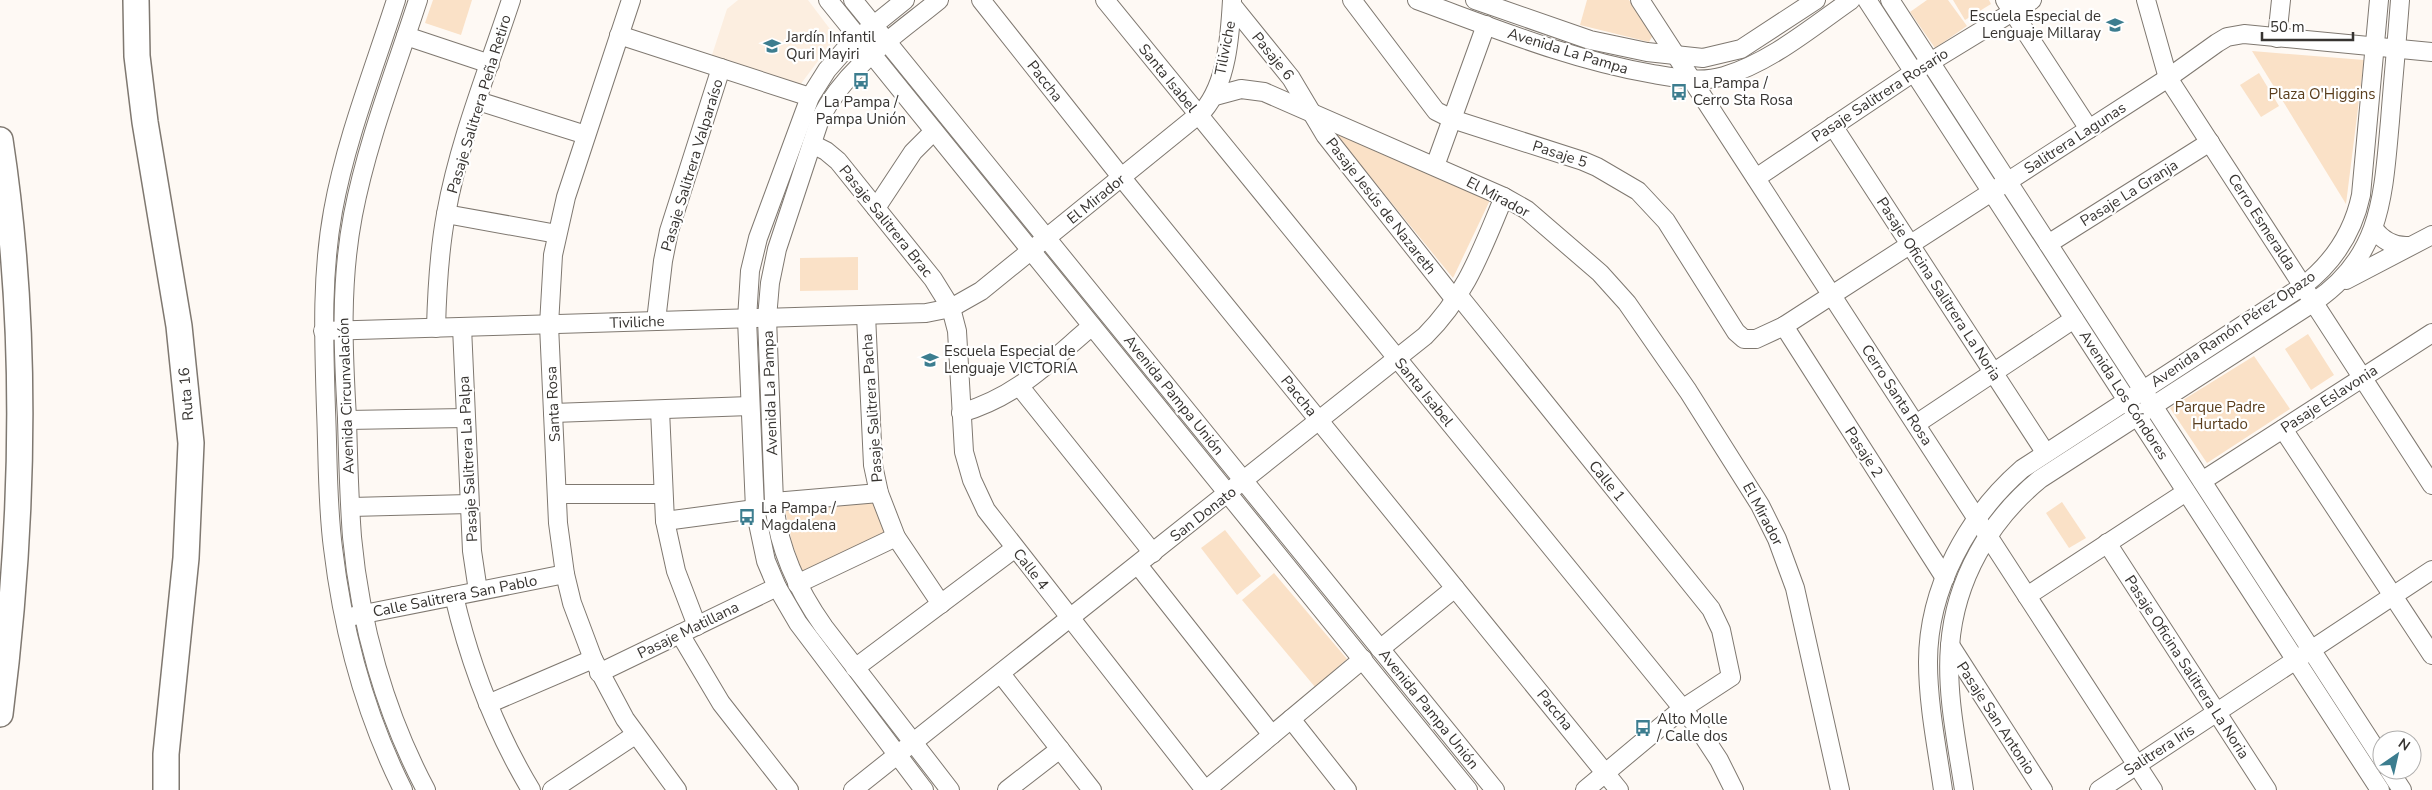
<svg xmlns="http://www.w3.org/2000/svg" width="2432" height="790" viewBox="0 0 2432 790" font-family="'Nunito Sans',sans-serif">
  <rect width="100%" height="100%" fill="#fef9f4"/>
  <polygon fill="#fceee0" points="738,0 808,0 836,37 800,85 712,55 727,9"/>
  <g fill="#fae1c7">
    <polygon points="433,0 472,0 461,35 425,23"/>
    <polygon points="1587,0 1629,0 1653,35 1649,42 1580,25"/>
    <polygon points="1927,0 1948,0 1967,26 1935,48 1910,12"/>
    <polygon points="1953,0 1989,0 1991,4 1965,20"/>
    <polygon points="2252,51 2364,60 2346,204"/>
    <polygon points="2259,73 2279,106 2261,117 2240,85"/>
    <polygon points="1332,130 1491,198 1453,278"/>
    <polygon points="858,257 858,290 800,291 800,258"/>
    <polygon points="2308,334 2334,375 2311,390 2285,349"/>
    <polygon points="2254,356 2290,409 2207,463 2170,408"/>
    <polygon points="872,499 889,532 803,575 792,543 785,508"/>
    <polygon points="2062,502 2086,538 2069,548 2046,513"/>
    <polygon points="1225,530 1261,576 1237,595 1201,548"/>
    <polygon points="1274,573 1347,659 1315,687 1242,600"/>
  </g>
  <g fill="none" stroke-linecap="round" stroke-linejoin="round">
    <g stroke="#7f7870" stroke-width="20">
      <g id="minor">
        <path d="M396,0C374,69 346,139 333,211C321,277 324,343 326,410C328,456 327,503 333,548C343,632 365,714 403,790"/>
        <path d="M418,0C395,71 367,142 353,215C340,283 343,350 347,418C348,458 349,497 352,537C360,624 385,713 426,790"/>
        <polyline points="631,0 566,197 553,255 549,325 558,523 565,574 572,603 593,659 625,719 677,790"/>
        <polyline points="828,0 1468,790"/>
        <polyline points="853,0 1495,790"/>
        <polyline points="905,0 848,46 827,70 810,97 758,238 750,271 747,319 755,509 766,561 777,587 798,623 924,790"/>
        <path d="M939,0C895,36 846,67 820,119L777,249L770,283L767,318L774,502C778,549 797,589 824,627L950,790"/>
        <polyline points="981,0 1122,178 1619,790"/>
        <polyline points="1105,0 1696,725 1719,760 1734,790"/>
        <polyline points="1352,0 1436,111 1452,119 1583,161 1597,167 1638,191 1666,221 1736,332 1744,339 1756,339 1784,326 2168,78 2217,43 2227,37 2244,34 2432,52"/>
        <path d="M1417,0C1494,28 1571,60 1653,74C1676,78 1701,83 1724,76C1771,62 1812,27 1851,0"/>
        <polyline points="1475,0 1590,40 1647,52 1703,58 1741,49 1816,0"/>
        <polyline points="1640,0 2153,790"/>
        <polyline points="1867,0 2380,790"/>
        <polyline points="1890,0 2382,759"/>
        <polyline points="2005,0 2089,129"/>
        <polyline points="2146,0 2168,78 2432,485"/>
        <polyline points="1232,5 1291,78 1325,135 1456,301"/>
        <polyline points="619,35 810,97"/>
        <polyline points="406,36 490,64"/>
        <polyline points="2277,38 2281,0"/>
        <polyline points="1215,96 1241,89 1264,92 1504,197 1527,210 1600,273 1627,303 1688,391 1760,505 1777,539 1795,588 1840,790"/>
        <polyline points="478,101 586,135"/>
        <polyline points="1833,126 2045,452"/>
        <polyline points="812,144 826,151 838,161 933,279 951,308 957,331 964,452 972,480 986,510 1205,790"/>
        <polyline points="1435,166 1486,25"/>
        <polyline points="1756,178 1914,72 2032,0"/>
        <polyline points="876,208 913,152 934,131"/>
        <polyline points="446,214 557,234"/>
        <path d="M2374,229C2383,241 2394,247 2409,246"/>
        <polyline points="2048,244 2210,142"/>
        <polyline points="2346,280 2432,235"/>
        <polyline points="1459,296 1711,609 1721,630 1731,677 1682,709 1585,790"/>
        <polyline points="866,315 873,465 879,493 896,537 941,604"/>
        <polyline points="656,321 663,261 669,231 721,68"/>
        <polyline points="1784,326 1945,578"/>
        <polyline points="462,327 472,551 478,591"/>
        <path d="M436,328C437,290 439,252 446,214C459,141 488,70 511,0"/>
        <path d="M323,331L926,313L951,308L981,291L1203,111C1227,83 1230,36 1232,0"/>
        <polyline points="1020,387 1153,553"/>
        <polyline points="660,410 665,521 676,571 697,626"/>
        <polyline points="553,413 750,406"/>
        <path d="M961,413C1018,396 1048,363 1092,326"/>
        <polyline points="347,420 465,418"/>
        <polyline points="1916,424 2074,319"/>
        <polyline points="2283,429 2432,655"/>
        <polyline points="2202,481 2432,333"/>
        <polyline points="557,494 663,494"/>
        <polyline points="774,502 879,493"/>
        <polyline points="351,507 469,504"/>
        <polyline points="665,521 755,509"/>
        <polyline points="2107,543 2267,790"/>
        <polyline points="1138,565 1272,735"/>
        <polyline points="797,584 896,537"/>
        <path d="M454,596C470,664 495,730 531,790"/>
        <polyline points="2027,596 2186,492"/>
        <polyline points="354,616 565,574"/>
        <polyline points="680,634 721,703 789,790"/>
        <polyline points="1950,645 2043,790"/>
        <polyline points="1380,649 1455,588"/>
        <polyline points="855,668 1014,549"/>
        <polyline points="599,673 777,587"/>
        <polyline points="1001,674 1092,790"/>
        <polyline points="488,704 593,659"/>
        <polyline points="1291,719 1347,790"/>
        <polyline points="2389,770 2402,790"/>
        <polyline points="552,790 635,735"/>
        <path d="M853,790L1425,336C1467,294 1481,251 1504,197"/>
        <polyline points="1007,790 1060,749"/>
        <polyline points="1206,790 1363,659"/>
        <path d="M1943,790C1937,748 1928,704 1928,662C1928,588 1968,516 2022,469L2303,286C2334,262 2353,233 2361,195L2379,0"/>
        <path d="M1964,790C1957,743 1946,693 1950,646C1955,579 1990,520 2040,479L2314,302C2382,256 2383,196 2390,121C2393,81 2397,41 2400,0"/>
        <polyline points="2099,790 2432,570"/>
      </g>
    </g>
    <g stroke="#7f7870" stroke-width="28">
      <g id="highway">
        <polyline points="136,0 137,56 145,122 179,326 191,443 186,558 166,754 166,790"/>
        <path d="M0,140C29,330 24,524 0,714"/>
      </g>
    </g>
    <use href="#minor" stroke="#fff" stroke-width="18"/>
    <use href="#highway" stroke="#fff" stroke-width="25"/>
  </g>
  <defs>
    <g id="school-bare" transform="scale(1.35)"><path d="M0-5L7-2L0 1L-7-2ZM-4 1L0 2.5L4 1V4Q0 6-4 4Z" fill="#3c7d8f" stroke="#fff" stroke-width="2.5" paint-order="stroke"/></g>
    <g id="bus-bare" transform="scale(1.35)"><path d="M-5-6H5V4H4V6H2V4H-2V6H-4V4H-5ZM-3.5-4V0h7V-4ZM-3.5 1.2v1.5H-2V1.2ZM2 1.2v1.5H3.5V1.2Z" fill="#3c7d8f" stroke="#fff" stroke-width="2.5" paint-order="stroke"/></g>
  </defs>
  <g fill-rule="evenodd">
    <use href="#school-bare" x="2115" y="25"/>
    <use href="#school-bare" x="772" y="46"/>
    <use href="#bus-bare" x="861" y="81"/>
    <use href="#bus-bare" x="1679" y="92"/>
    <use href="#school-bare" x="930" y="360"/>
    <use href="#bus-bare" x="747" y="517"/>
    <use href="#bus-bare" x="1643" y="728"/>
  </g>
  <g text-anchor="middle" stroke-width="4.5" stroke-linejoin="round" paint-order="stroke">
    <g font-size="15" fill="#373431" stroke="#fff" text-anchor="start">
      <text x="2101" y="21" text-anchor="end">Escuela Especial de<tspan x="2101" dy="17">Lenguaje Millaray</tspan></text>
      <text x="786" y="42">Jardín Infantil<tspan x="786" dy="17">Quri Mayiri</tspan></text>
      <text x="1693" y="88">La Pampa /<tspan x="1693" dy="17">Cerro Sta Rosa</tspan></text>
      <text x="861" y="107" text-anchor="middle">La Pampa /<tspan x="861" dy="17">Pampa Unión</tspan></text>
      <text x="944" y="356">Escuela Especial de<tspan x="944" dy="17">Lenguaje VICTORIA</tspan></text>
      <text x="761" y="513">La Pampa /<tspan x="761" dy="17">Magdalena</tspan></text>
      <text x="1657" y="724">Alto Molle<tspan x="1657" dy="17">/ Calle dos</tspan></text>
    </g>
    <g font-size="15" fill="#373431" stroke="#fff">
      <text transform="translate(1225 48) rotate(-79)" y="5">Tiliviche</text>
      <text transform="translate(1568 51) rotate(17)" y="5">Avenida La Pampa</text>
      <text transform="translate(1273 56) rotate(51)" y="5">Pasaje 6</text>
      <text transform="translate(1168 78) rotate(51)" y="5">Santa Isabel</text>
      <text transform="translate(1045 81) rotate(52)" y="5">Paccha</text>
      <text transform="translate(1880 95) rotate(-33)" y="5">Pasaje Salitrera Rosario</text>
      <text transform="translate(479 104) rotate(-73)" y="5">Pasaje Salitrera Peña Retiro</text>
      <text transform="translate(2075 138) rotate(-33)" y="5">Salitrera Lagunas</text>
      <text transform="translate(1560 154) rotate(18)" y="5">Pasaje 5</text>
      <text transform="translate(692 165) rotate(-73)" y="5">Pasaje Salitrera Valparaíso</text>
      <text transform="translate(2129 193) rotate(-32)" y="5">Pasaje La Granja</text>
      <text transform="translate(1498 197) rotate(28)" y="5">El Mirador</text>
      <text transform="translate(1096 199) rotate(-39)" y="5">El Mirador</text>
      <text transform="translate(1381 206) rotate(52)" y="5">Pasaje Jesús de Nazareth</text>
      <text transform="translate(886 221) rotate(51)" y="5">Pasaje Salitrera Brac</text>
      <text transform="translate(2262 222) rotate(57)" y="5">Cerro Esmeralda</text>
      <text transform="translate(1939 289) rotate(57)" y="5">Pasaje Oficina Salitrera La Noria</text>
      <text transform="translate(637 322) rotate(-2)" y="5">Tiviliche</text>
      <text transform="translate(2233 329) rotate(-34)" y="5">Avenida Ramón Pérez Opazo</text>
      <text transform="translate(1424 392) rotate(51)" y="5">Santa Isabel</text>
      <text transform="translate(770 393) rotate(-92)" y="5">Avenida La Pampa</text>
      <text transform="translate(186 394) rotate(-95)" y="5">Ruta 16</text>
      <text transform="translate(1174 395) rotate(51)" y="5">Avenida Pampa Unión</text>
      <text transform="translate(1897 395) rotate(57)" y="5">Cerro Santa Rosa</text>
      <text transform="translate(2124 395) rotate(57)" y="5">Avenida Los Cóndores</text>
      <text transform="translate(346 396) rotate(-92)" y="5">Avenida Circunvalación</text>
      <text transform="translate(1299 396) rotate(51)" y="5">Paccha</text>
      <text transform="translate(2329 399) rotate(-33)" y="5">Pasaje Eslavonia</text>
      <text transform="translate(553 404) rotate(-93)" y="5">Santa Rosa</text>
      <text transform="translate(872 408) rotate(-94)" y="5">Pasaje Salitrera Pacha</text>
      <text transform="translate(1864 452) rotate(57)" y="5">Pasaje 2</text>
      <text transform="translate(468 459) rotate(-93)" y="5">Pasaje Salitrera La Palpa</text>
      <text transform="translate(1607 481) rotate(51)" y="5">Calle 1</text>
      <text transform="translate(1203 514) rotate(-38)" y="5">San Donato</text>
      <text transform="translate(1763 514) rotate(62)" y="5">El Mirador</text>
      <text transform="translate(1031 569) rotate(52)" y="5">Calle 4</text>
      <text transform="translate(455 596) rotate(-11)" y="5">Calle Salitrera San Pablo</text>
      <text transform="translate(688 630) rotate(-26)" y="5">Pasaje Matillana</text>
      <text transform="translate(2187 667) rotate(57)" y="5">Pasaje Oficina Salitrera La Noria</text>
      <text transform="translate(1429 709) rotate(51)" y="5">Avenida Pampa Unión</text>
      <text transform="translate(1555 710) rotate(51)" y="5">Paccha</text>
      <text transform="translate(1996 718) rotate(57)" y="5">Pasaje San Antonio</text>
      <text transform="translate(2159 750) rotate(-33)" y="5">Salitrera Iris</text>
    </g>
    <g font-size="15" fill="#5a3e1d" stroke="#fff">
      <text x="2322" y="99">Plaza O'Higgins</text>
      <text x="2220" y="412">Parque Padre<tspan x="2220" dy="17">Hurtado</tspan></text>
    </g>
  </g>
  <g transform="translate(2397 755) rotate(34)"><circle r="24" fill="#ffffff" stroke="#afaead"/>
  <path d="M0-4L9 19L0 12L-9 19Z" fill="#3c7d8f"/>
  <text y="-8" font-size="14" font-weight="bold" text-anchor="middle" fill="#373431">N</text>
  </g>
  <path d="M2262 32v8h91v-8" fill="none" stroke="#373431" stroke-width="2.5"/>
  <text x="2270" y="32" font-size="15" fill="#373431" stroke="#ffffff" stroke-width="4" paint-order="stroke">50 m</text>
</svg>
